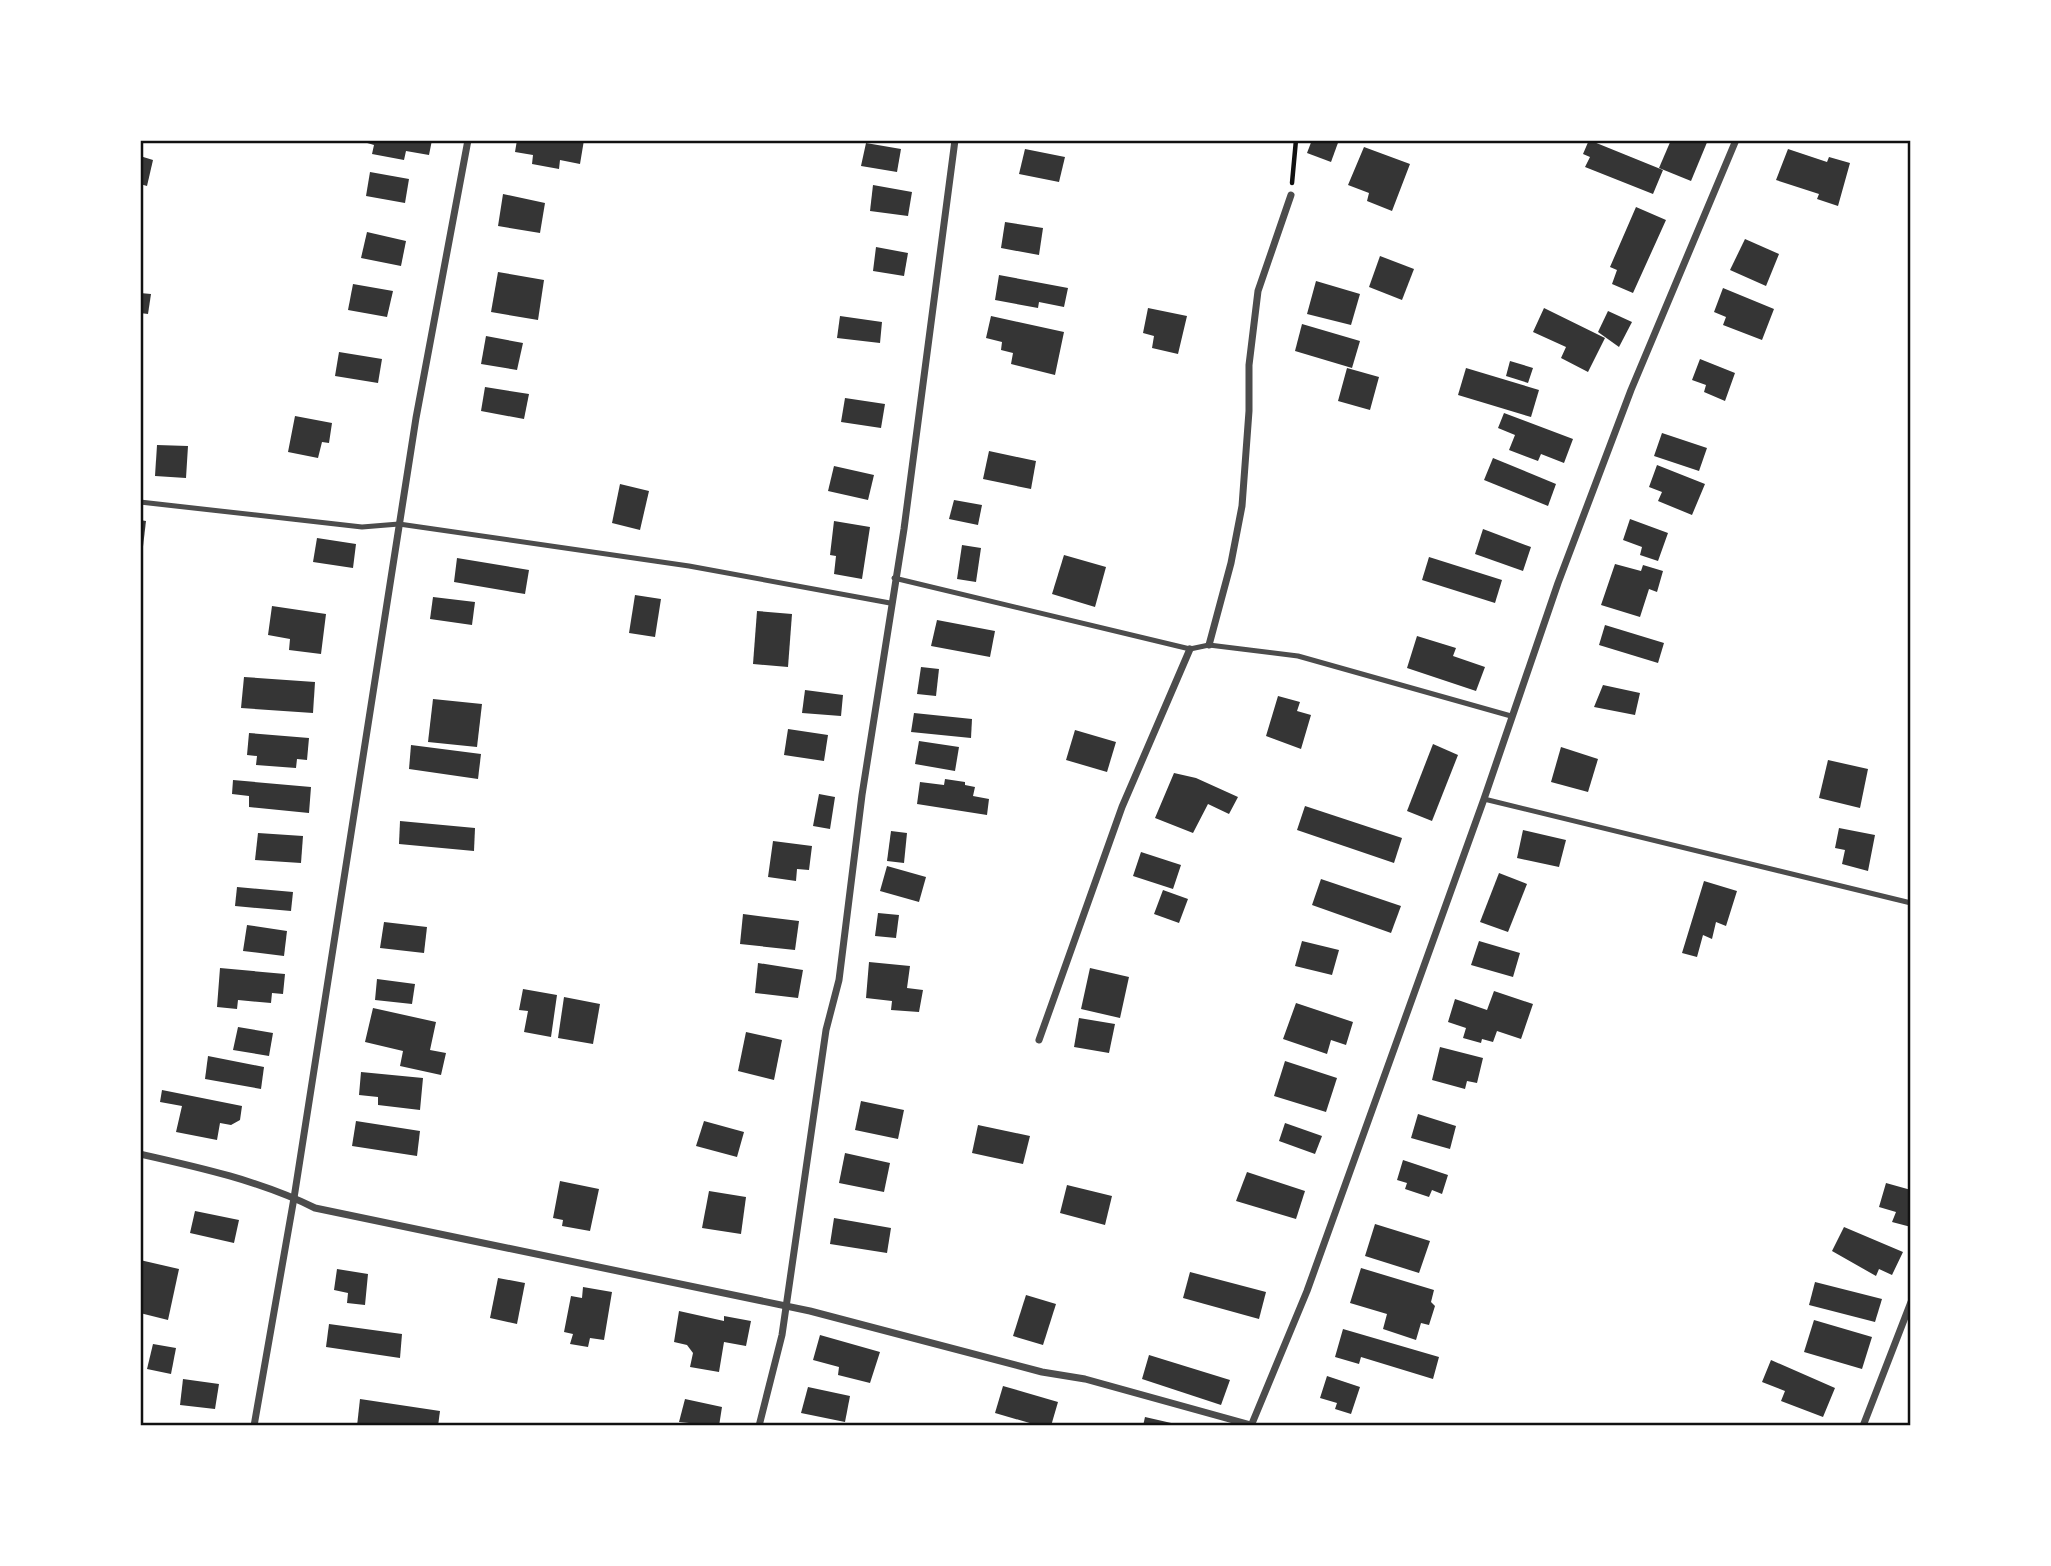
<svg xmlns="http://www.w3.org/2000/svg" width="2051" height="1566" viewBox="0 0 2051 1566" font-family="'Alegreya Sans',sans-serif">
  <rect width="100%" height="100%" fill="#fff"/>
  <g fill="#353535">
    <polygon points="357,140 432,140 429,155 406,151 404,160 372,154 374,145"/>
    <polygon points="517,140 584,140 580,164 560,160 559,169 532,164 533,155 515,152"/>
    <polygon points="1312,140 1339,140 1331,162 1307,153"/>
    <polygon points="1589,140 1663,170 1653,194 1585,167 1590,157 1583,154"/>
    <polygon points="1671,140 1708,140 1691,181 1659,168"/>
    <polygon points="866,143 901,149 897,172 861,166"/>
    <polygon points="1364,147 1410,164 1392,211 1367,201 1369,193 1348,185"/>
    <polygon points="1025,149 1065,157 1059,182 1019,174"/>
    <polygon points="1788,149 1827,162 1829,157 1850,163 1838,206 1817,199 1819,194 1776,180"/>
    <polygon points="140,156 153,160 147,186 140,184"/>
    <polygon points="370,172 409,179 405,203 366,196"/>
    <polygon points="873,185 912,192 908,216 870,211"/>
    <polygon points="503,194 545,203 540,233 498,226"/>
    <polygon points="1636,207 1666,220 1633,293 1612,284 1617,270 1610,267"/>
    <polygon points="1005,222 1043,228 1039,255 1001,248"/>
    <polygon points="367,232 406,241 401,266 361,258"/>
    <polygon points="1745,239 1779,254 1766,286 1730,270"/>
    <polygon points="876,247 908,253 904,276 873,271"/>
    <polygon points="1380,256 1414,269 1402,300 1369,287"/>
    <polygon points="498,272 544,280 538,320 491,312"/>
    <polygon points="999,275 1068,288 1064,307 1039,302 1038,308 995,300"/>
    <polygon points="1316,281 1360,294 1351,325 1307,314"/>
    <polygon points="353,284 393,291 387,317 348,310"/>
    <polygon points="1723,288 1774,309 1762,340 1723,325 1726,317 1714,312"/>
    <polygon points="140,293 151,294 148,314 140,313"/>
    <polygon points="1148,308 1187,316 1178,354 1152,348 1154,336 1143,333"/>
    <polygon points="1544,308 1605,338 1588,372 1561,358 1566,347 1533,332"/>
    <polygon points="1608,311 1632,322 1619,347 1598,332"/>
    <polygon points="840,316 882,322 880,343 837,338"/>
    <polygon points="991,316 1064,332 1055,375 1011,364 1013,353 1001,350 1002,342 986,338"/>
    <polygon points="1302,324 1360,341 1352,368 1295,351"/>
    <polygon points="486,336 523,343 517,370 481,364"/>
    <polygon points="339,352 382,359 378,383 335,376"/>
    <polygon points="1700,359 1735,373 1725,401 1704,392 1706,385 1692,380"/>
    <polygon points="1510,361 1533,368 1528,383 1506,376"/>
    <polygon points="1347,368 1379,377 1370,410 1338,401"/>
    <polygon points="1466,368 1539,390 1531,417 1458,395"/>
    <polygon points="485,387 529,394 524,419 481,411"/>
    <polygon points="845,398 885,404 881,428 841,422"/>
    <polygon points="1504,413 1573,439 1564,463 1541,454 1538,461 1509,450 1515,435 1498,428"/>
    <polygon points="295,416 332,423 329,443 322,442 318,458 288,452"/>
    <polygon points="1662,433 1707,448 1699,471 1654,456"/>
    <polygon points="157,445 188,446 186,478 155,476"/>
    <polygon points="989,451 1036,461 1031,489 983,479"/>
    <polygon points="1493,458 1556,484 1548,506 1484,480"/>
    <polygon points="1657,465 1705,484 1692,515 1658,501 1662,492 1649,487"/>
    <polygon points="834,466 874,475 868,500 828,491"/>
    <polygon points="620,484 649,491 640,530 612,523"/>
    <polygon points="954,500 982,505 978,525 949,519"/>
    <polygon points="1630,519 1668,533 1658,561 1640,555 1642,547 1623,540"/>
    <polygon points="140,520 146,521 142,555 140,555"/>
    <polygon points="834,521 870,527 862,579 834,574 836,556 830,555"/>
    <polygon points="1483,529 1531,547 1523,571 1475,554"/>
    <polygon points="317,538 356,544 353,568 313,562"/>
    <polygon points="962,545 981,548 976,582 957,579"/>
    <polygon points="1064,555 1106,567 1095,607 1052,594"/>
    <polygon points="1429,557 1502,580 1495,603 1422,580"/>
    <polygon points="457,558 529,570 525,594 454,582"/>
    <polygon points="1615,564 1641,571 1643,565 1663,571 1657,592 1649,589 1640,617 1601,605"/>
    <polygon points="635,595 661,599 655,637 629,633"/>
    <polygon points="433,597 475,602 472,625 430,619"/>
    <polygon points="272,606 326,614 321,654 289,650 290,639 268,635"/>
    <polygon points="757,611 792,614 788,667 753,664"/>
    <polygon points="937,620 995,631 990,657 931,646"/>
    <polygon points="1605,625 1664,643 1658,663 1599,645"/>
    <polygon points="1417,636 1456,648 1453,656 1485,667 1476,691 1407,668"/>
    <polygon points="921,667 939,669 936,696 917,694"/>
    <polygon points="244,677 315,682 313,713 241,708"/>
    <polygon points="1603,685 1640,693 1635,715 1594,707"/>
    <polygon points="805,690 843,695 841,716 802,713"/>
    <polygon points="1278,696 1300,702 1297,711 1311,715 1301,749 1266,736"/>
    <polygon points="433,699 482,704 477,747 428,742"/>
    <polygon points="914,713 972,719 971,738 911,732"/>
    <polygon points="788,729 828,735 824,761 784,755"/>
    <polygon points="1075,730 1116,742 1107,772 1066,760"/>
    <polygon points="249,733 309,738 307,760 297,759 296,768 256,765 257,756 247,755"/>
    <polygon points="919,741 959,747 955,771 915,764"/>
    <polygon points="1433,744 1458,755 1432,821 1407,811"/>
    <polygon points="411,745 481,754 478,779 409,769"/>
    <polygon points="1561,747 1598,759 1588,792 1551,782"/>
    <polygon points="1828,760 1868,769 1860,808 1819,798"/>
    <polygon points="1174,773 1196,778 1238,797 1229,814 1208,804 1193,833 1155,818"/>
    <polygon points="945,779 965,782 965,785 975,787 973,796 989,799 987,815 917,804 920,782 944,785"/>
    <polygon points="233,780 311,787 309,813 249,807 249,796 232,794"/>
    <polygon points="819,794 835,797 830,829 813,826"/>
    <polygon points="1305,806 1402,838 1394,863 1297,830"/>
    <polygon points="400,821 475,828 474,851 399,844"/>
    <polygon points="1839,828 1875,835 1868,871 1842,864 1845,850 1835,848"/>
    <polygon points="1523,830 1566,840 1559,867 1517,858"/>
    <polygon points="891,831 907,833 904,863 887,861"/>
    <polygon points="258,833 303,836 301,863 255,860"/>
    <polygon points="773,841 812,846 809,870 797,869 796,881 768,877"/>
    <polygon points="1141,852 1181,865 1173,889 1133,876"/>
    <polygon points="887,866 926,877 919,902 880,891"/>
    <polygon points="1499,873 1527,884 1508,932 1480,922"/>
    <polygon points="1321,879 1401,906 1391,933 1312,905"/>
    <polygon points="1704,881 1737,891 1726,926 1716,922 1712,939 1703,935 1697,957 1682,953"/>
    <polygon points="237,887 293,892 291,911 235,906"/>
    <polygon points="1163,890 1188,899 1179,923 1154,914"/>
    <polygon points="878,913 899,915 896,938 875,936"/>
    <polygon points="743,914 799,921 795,950 740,944"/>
    <polygon points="384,922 427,927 424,953 380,948"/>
    <polygon points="247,925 287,931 284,956 243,951"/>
    <polygon points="1302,941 1339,950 1332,975 1295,966"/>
    <polygon points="1479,941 1520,953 1513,977 1471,965"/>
    <polygon points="869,962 910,966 907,988 923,990 919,1012 891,1010 892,1001 866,998"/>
    <polygon points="758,963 803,970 798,998 755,993"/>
    <polygon points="220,968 285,974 283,994 272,993 271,1003 238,1000 237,1009 217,1007"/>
    <polygon points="1090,968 1129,977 1120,1018 1081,1009"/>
    <polygon points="377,979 415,984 412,1004 375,1000"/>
    <polygon points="523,989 557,995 551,1037 524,1032 528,1011 519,1010"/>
    <polygon points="1494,991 1533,1004 1521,1039 1497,1031 1493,1042 1482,1039 1481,1043 1463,1038 1466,1028 1448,1022 1455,999 1487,1010"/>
    <polygon points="564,997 600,1004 593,1044 558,1038"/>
    <polygon points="1296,1003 1353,1022 1346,1045 1331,1040 1327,1054 1283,1039"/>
    <polygon points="373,1008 436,1022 430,1050 446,1053 441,1075 400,1066 403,1051 365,1042"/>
    <polygon points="1079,1018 1115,1024 1109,1053 1074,1047"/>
    <polygon points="238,1027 273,1033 269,1056 233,1050"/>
    <polygon points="746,1032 782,1040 774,1080 738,1071"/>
    <polygon points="1440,1047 1483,1058 1477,1083 1467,1081 1465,1089 1432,1080"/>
    <polygon points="208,1056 264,1067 261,1089 205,1079"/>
    <polygon points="1285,1061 1337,1078 1326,1112 1274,1096"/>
    <polygon points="361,1072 423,1078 420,1110 378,1105 378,1097 359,1095"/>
    <polygon points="162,1090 242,1106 240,1120 231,1125 220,1123 217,1140 176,1132 182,1106 160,1102"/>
    <polygon points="861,1101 904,1110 898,1139 855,1130"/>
    <polygon points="1418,1114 1456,1126 1450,1149 1411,1138"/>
    <polygon points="356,1121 420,1131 417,1156 352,1146"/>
    <polygon points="704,1121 744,1132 737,1157 696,1146"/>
    <polygon points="1285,1123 1322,1136 1315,1154 1279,1141"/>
    <polygon points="978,1125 1030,1136 1023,1164 972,1153"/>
    <polygon points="845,1153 890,1163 884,1192 839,1183"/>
    <polygon points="1403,1160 1448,1175 1442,1194 1432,1190 1429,1197 1405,1189 1407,1183 1397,1180"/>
    <polygon points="1247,1172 1305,1191 1296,1219 1236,1201"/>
    <polygon points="560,1181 599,1189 590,1231 562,1226 563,1220 553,1218"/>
    <polygon points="1886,1183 1911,1190 1911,1227 1892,1222 1896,1212 1879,1207"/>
    <polygon points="1067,1185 1112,1196 1105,1225 1060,1213"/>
    <polygon points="709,1191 746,1197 741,1234 702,1228"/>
    <polygon points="195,1211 239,1220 234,1243 190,1233"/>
    <polygon points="834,1218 891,1228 887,1253 830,1244"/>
    <polygon points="1375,1224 1430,1241 1419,1273 1365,1256"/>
    <polygon points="1844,1227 1903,1252 1892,1275 1879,1269 1876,1276 1832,1251"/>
    <polygon points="140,1260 179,1269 168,1320 140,1313"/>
    <polygon points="1361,1268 1434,1290 1431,1302 1435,1306 1429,1325 1421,1323 1416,1340 1383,1329 1387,1314 1350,1303"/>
    <polygon points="337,1269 368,1274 365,1305 347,1303 348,1293 334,1290"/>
    <polygon points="1190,1272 1266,1292 1259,1319 1183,1298"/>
    <polygon points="498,1278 525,1283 517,1324 490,1318"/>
    <polygon points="1815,1282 1882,1299 1875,1322 1809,1305"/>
    <polygon points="583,1287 612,1292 604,1340 590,1338 588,1347 570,1344 573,1334 564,1332 571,1296 582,1298"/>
    <polygon points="1026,1295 1056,1304 1043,1345 1013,1336"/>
    <polygon points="679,1311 724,1321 724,1316 751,1321 746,1346 724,1342 719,1372 690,1367 693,1353 687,1345 674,1342"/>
    <polygon points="1814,1320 1872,1337 1862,1369 1804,1352"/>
    <polygon points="329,1324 402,1334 400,1358 326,1347"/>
    <polygon points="1343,1329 1439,1357 1433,1379 1361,1357 1359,1364 1335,1357"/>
    <polygon points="820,1335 880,1352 870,1383 838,1375 839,1367 813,1360"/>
    <polygon points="153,1344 176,1348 171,1374 147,1369"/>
    <polygon points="1149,1355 1230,1380 1221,1405 1142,1379"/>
    <polygon points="1771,1360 1835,1388 1823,1417 1781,1401 1785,1391 1762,1382"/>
    <polygon points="1327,1376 1360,1387 1351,1414 1335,1409 1337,1403 1320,1398"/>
    <polygon points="183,1379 219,1384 215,1409 180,1405"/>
    <polygon points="1003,1386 1058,1402 1051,1426 1040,1426 995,1413"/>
    <polygon points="808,1387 850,1396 845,1422 801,1413"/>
    <polygon points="360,1399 440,1411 438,1426 357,1426"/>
    <polygon points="685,1399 722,1407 719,1426 679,1422"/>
    <polygon points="1145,1417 1180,1425 1179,1426 1143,1426"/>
  </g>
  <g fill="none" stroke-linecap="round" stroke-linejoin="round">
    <polyline stroke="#111" stroke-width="4.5" points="1292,183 1296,140"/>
    <g stroke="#4c4c4c" stroke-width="5">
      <polyline points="140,502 362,527 399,524 689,566 890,603"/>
      <polyline points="894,578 1190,649 1209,645 1298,656 1511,716"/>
      <polyline points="1484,799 1911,903"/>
    </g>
    <g stroke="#4c4c4c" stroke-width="7">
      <polyline points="1209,645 1231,563 1242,506 1249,411 1249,365 1258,291 1291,195"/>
      <polyline points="1039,1040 1122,807 1190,649"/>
      <path d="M140,1154C198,1167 261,1181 315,1208L810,1311L1042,1372L1085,1379L1251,1425"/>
      <polyline points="254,1426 294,1198 416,418 468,140"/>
      <polyline points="759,1426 782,1335 826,1030 839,980 862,795 904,529 955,140"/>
      <polyline points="1251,1426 1307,1291 1484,799 1558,583 1631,390 1736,140"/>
      <polyline points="1863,1426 1911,1302"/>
    </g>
  </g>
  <rect width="2051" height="1566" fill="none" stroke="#ffffff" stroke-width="284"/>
  <rect x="142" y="142" width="1767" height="1282" fill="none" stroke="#111" stroke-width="2.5"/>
</svg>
